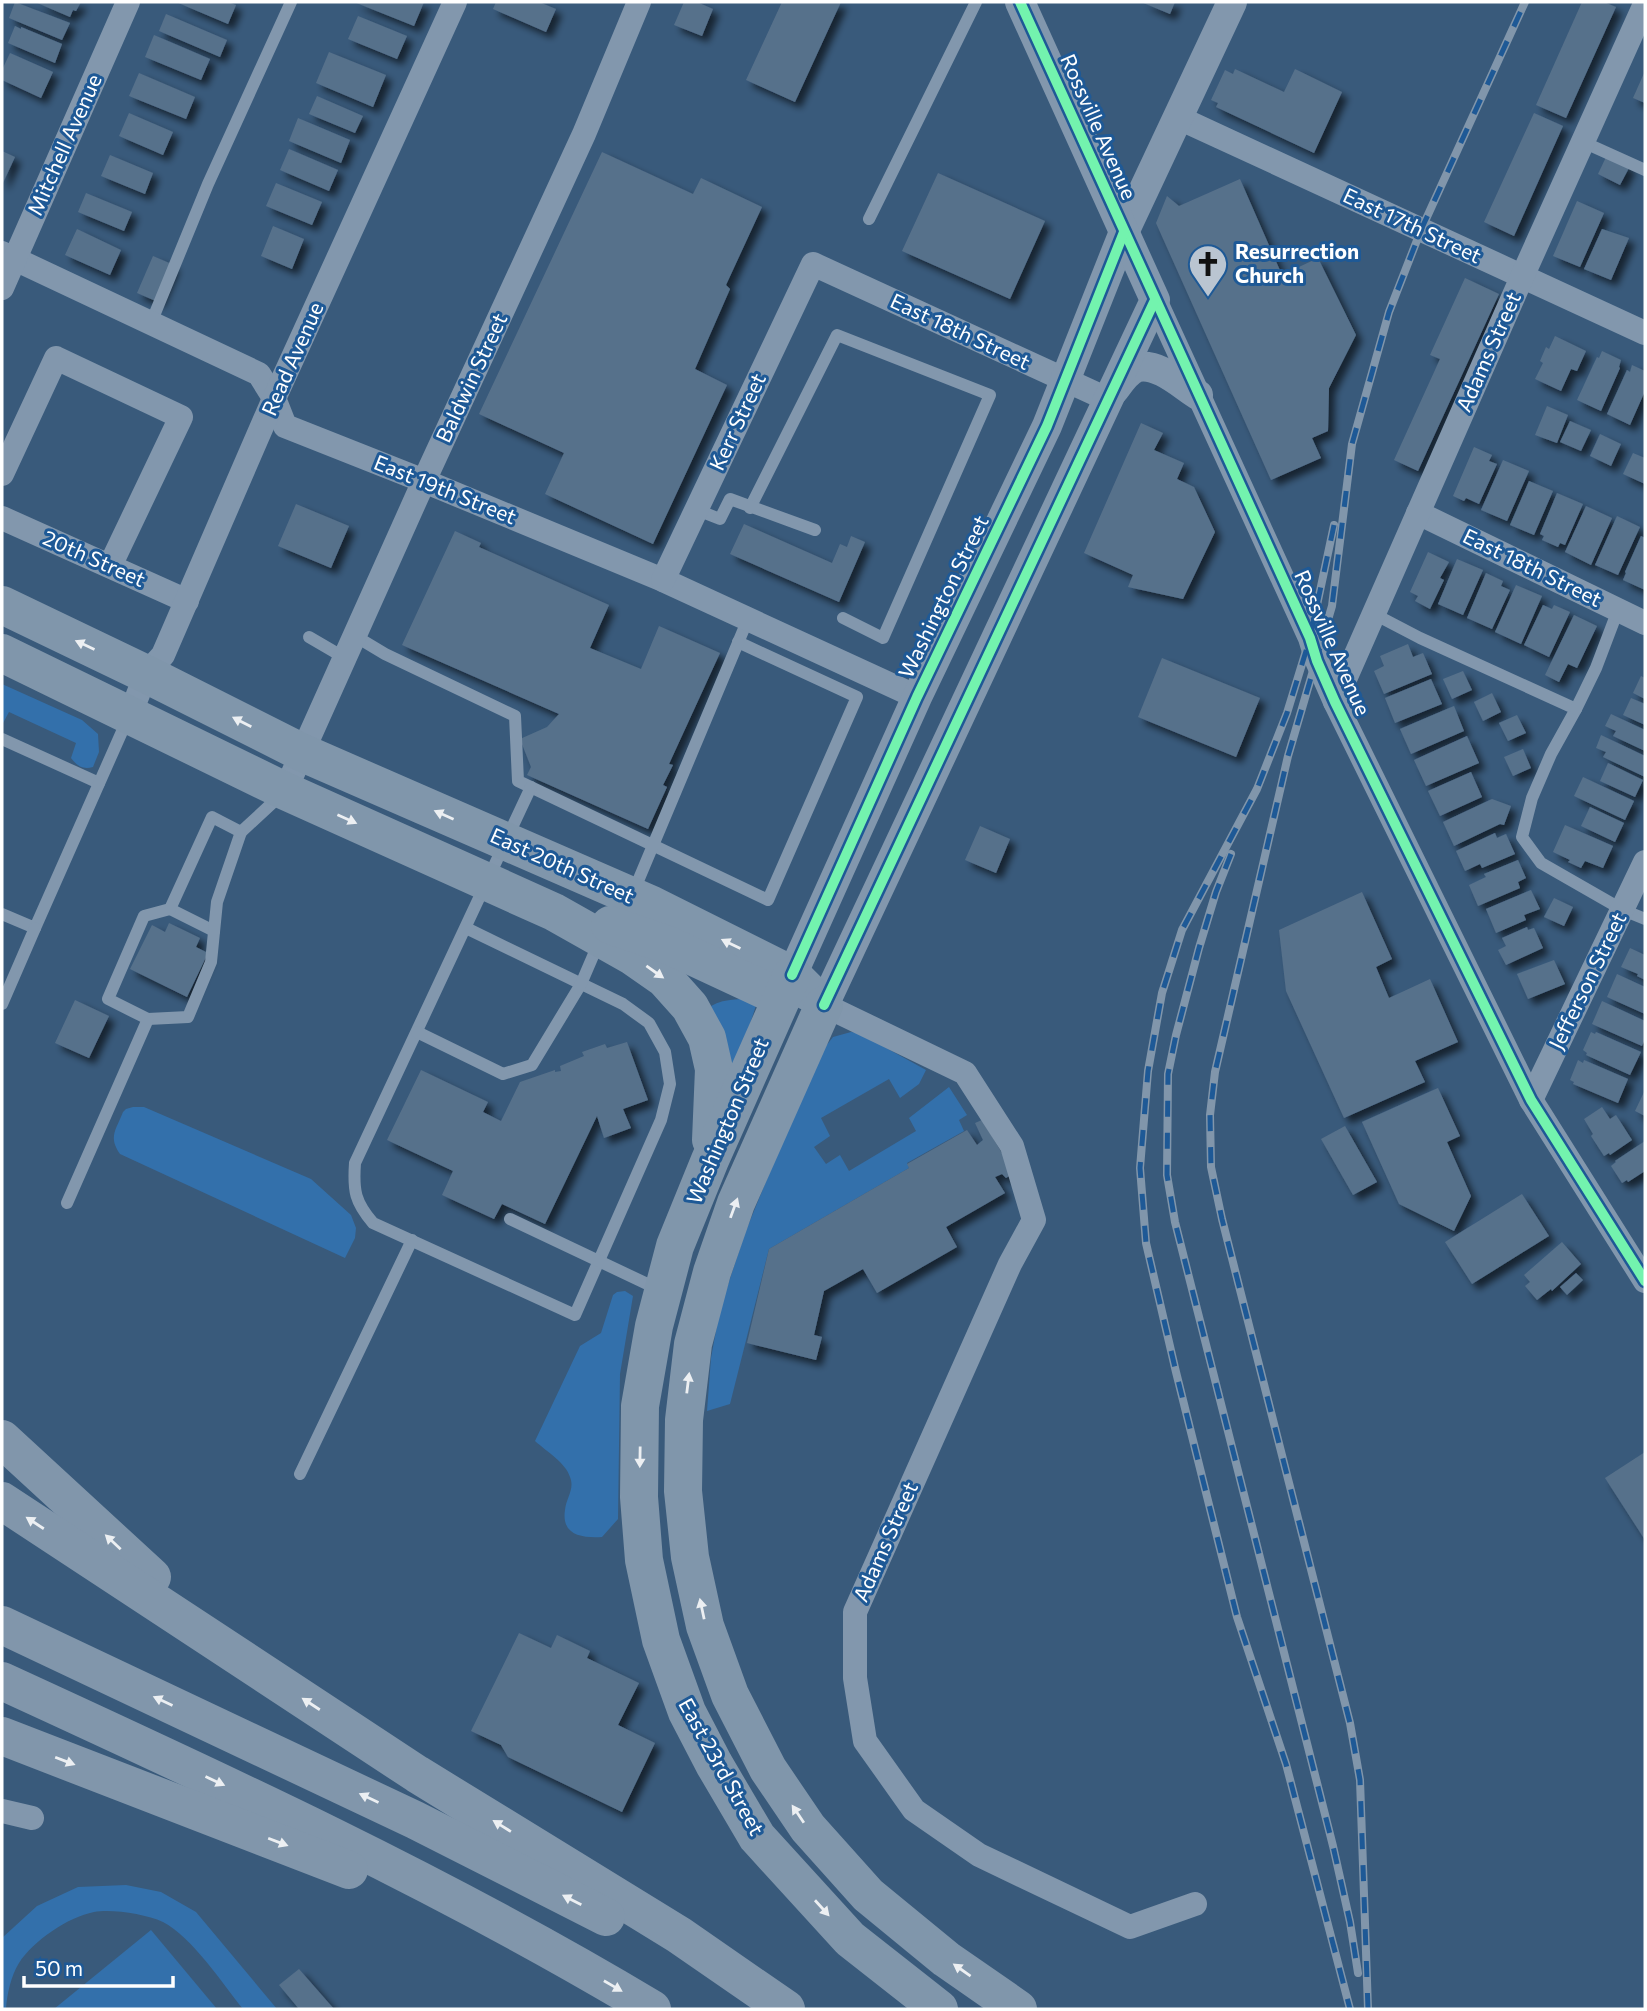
<svg xmlns="http://www.w3.org/2000/svg" width="1647" height="2011" viewBox="0 0 1647 2011" font-family="Commissioner,sans-serif">
  <defs>
    <filter id="shadow"><feDropShadow dx="6" dy="6" stdDeviation="3.5" flood-color="#0009"/></filter>
  </defs>
  <rect width="100%" height="100%" fill="#395a7b"/>
  <g fill="#3370ab">
    <path d="M2,684L82,720L98,734L99,752L93,767C83,770 77,766 71,758L76,743L9,712L2,725Z"/>
    <path d="M759,996L734,1074L711,1006C726,997 743,1001 759,996Z"/>
    <polygon points="851,1032 859,1033 926,1070 919,1084 900,1098 889,1079 821,1118 830,1136 814,1147 826,1164 840,1155 849,1171 916,1131 909,1118 949,1087 967,1115 959,1120 964,1131 907,1163 909,1168 769,1249 730,1404 707,1411 711,1358 720,1309 745,1233 805,1086 826,1046 833,1037"/>
    <path d="M133,1107H144L311,1179L351,1215L356,1228L355,1238L345,1258L120,1154C108,1137 116,1130 123,1112L126,1109Z"/>
    <path d="M625,1291L633,1296L620,1374L618,1519L602,1537C583,1538 561,1536 565,1510C566,1498 575,1489 570,1477C566,1463 546,1451 535,1441L580,1346L601,1333L613,1295L617,1292Z"/>
    <path d="M126,1885L161,1892L196,1912L277,2009H243C222,1983 193,1938 163,1922C145,1914 113,1909 94,1912C68,1917 33,1941 19,1963C11,1976 7,1994 6,2009H2V1938L37,1906L78,1887Z"/>
    <polygon points="151,1930 217,2009 54,2009"/>
  </g>
  <g fill="#57718b" filter="url(#shadow)">
    <polygon points="15,2 70,23 62,40 9,18"/>
    <polygon points="35,2 81,2 76,11 73,10 70,17"/>
    <polygon points="176,2 228,2 236,5 228,24"/>
    <polygon points="354,2 424,2 414,26"/>
    <polygon points="496,2 539,2 556,9 546,32 493,9"/>
    <polygon points="684,2 697,2 713,9 702,36 674,25"/>
    <polygon points="782,2 841,2 795,102 746,80"/>
    <polygon points="1141,2 1175,2 1170,14"/>
    <polygon points="1582,2 1604,2 1616,7 1566,118 1536,105"/>
    <polygon points="166,14 227,40 220,57 159,31"/>
    <polygon points="358,16 407,36 397,59 348,39"/>
    <polygon points="15,26 21,29 21,27 62,44 55,63 8,43"/>
    <polygon points="154,35 210,59 201,80 145,57"/>
    <polygon points="329,52 386,75 373,107 316,83"/>
    <polygon points="10,53 53,72 41,98 2,80 2,70"/>
    <polygon points="1235,69 1284,92 1295,69 1342,92 1314,153 1216,107 1218,103 1211,100 1225,70 1233,74"/>
    <polygon points="1645,71 1645,103 1633,98"/>
    <polygon points="139,73 195,97 186,119 129,96"/>
    <polygon points="317,96 363,116 355,133 309,114"/>
    <polygon points="129,113 173,132 163,155 119,136"/>
    <polygon points="1534,113 1563,126 1514,236 1484,222"/>
    <polygon points="298,118 350,140 341,163 289,141"/>
    <polygon points="289,149 338,170 329,191 280,170"/>
    <polygon points="2,151 15,157 2,185"/>
    <polygon points="602,152 693,194 701,178 762,207 726,285 730,289 695,369 727,385 653,544 545,494 564,453 479,414"/>
    <polygon points="110,155 153,173 145,194 101,176"/>
    <polygon points="1607,155 1630,166 1620,185 1598,174"/>
    <polygon points="938,173 1045,221 1010,299 902,251"/>
    <polygon points="1240,179 1282,275 1318,258 1356,335 1329,388 1328,431 1312,438 1321,458 1271,480 1156,223 1167,196 1179,206"/>
    <polygon points="276,183 322,202 312,225 266,206"/>
    <polygon points="86,193 132,212 124,231 78,212"/>
    <polygon points="1577,201 1604,213 1580,267 1553,256"/>
    <polygon points="273,226 304,239 292,269 261,256"/>
    <polygon points="77,229 121,250 110,275 65,255"/>
    <polygon points="1602,229 1629,238 1611,280 1584,269"/>
    <polygon points="153,256 174,265 158,302 137,293"/>
    <polygon points="1465,278 1499,294 1418,471 1394,460 1440,359 1430,355"/>
    <polygon points="1555,336 1586,351 1577,371 1571,369 1561,391 1535,379 1543,363 1540,361 1546,347 1549,349"/>
    <polygon points="1602,351 1621,360 1619,367 1620,368 1601,411 1577,400 1597,357 1599,358"/>
    <polygon points="1632,365 1645,371 1645,391 1630,425 1607,414 1627,370 1630,372"/>
    <polygon points="1547,406 1568,415 1557,443 1535,435"/>
    <polygon points="1570,421 1591,430 1581,451 1560,442"/>
    <polygon points="1141,423 1163,433 1154,450 1184,463 1177,479 1194,487 1215,532 1183,599 1128,587 1133,575 1084,553"/>
    <polygon points="1600,434 1621,444 1611,466 1590,456"/>
    <polygon points="1474,447 1492,455 1489,461 1497,464 1479,504 1466,498 1464,501 1453,496"/>
    <polygon points="1633,453 1645,458 1645,484 1623,474"/>
    <polygon points="1503,460 1529,471 1507,521 1481,510"/>
    <polygon points="1529,481 1553,491 1534,535 1510,525"/>
    <polygon points="1557,493 1583,504 1565,545 1560,543 1558,547 1542,540 1544,536 1540,534"/>
    <polygon points="296,504 349,526 331,568 278,546"/>
    <polygon points="1586,506 1612,518 1591,565 1565,552"/>
    <polygon points="1617,516 1640,527 1618,575 1595,565"/>
    <polygon points="744,524 832,563 840,544 847,547 851,536 865,542 839,602 730,554"/>
    <polygon points="455,531 481,543 479,547 609,605 590,648 641,669 659,626 720,653 669,764 673,765 663,785 667,787 648,829 527,775 531,767 520,739 547,727 559,714 402,645"/>
    <polygon points="1641,536 1645,538 1645,590 1623,580 1626,573 1625,572"/>
    <polygon points="1428,552 1449,562 1440,578 1444,580 1430,609 1415,601 1418,596 1410,592"/>
    <polygon points="1457,559 1483,570 1463,615 1438,604"/>
    <polygon points="1486,573 1503,581 1501,586 1510,590 1492,629 1467,618"/>
    <polygon points="1516,585 1542,596 1521,644 1495,632"/>
    <polygon points="1543,605 1552,609 1554,605 1570,612 1549,657 1524,645"/>
    <polygon points="1574,615 1597,626 1577,668 1568,664 1559,682 1545,675"/>
    <polygon points="1408,644 1413,657 1423,653 1432,674 1384,694 1374,671 1384,666 1380,656"/>
    <polygon points="1162,658 1260,698 1236,757 1138,717"/>
    <polygon points="1463,671 1472,690 1452,699 1443,679"/>
    <polygon points="1641,676 1645,678 1645,699 1633,693"/>
    <polygon points="1431,679 1442,704 1395,723 1385,698"/>
    <polygon points="1492,693 1501,712 1483,721 1474,702"/>
    <polygon points="1631,698 1645,704 1645,725 1623,715"/>
    <polygon points="1454,706 1464,731 1411,754 1400,729"/>
    <polygon points="1611,714 1645,730 1645,751 1613,736 1616,731 1605,726"/>
    <polygon points="1517,715 1526,733 1508,741 1499,723"/>
    <polygon points="1601,735 1645,756 1645,777 1603,757 1606,752 1596,748"/>
    <polygon points="1467,736 1479,763 1426,786 1414,760"/>
    <polygon points="1523,749 1531,768 1513,776 1504,757"/>
    <polygon points="1608,763 1643,780 1635,797 1600,781"/>
    <polygon points="1471,772 1482,797 1440,816 1428,791"/>
    <polygon points="1583,777 1634,801 1625,820 1574,796"/>
    <polygon points="1492,799 1511,806 1504,825 1500,824 1454,846 1443,822"/>
    <polygon points="1590,807 1624,823 1615,842 1581,826"/>
    <polygon points="1565,825 1613,846 1603,868 1585,861 1581,868 1568,862 1570,860 1553,852"/>
    <polygon points="980,826 1010,839 996,873 965,860"/>
    <polygon points="1495,833 1497,838 1506,834 1515,854 1482,868 1480,864 1465,871 1456,851"/>
    <polygon points="1518,860 1526,878 1518,882 1520,888 1478,906 1469,885 1486,877 1484,874"/>
    <polygon points="1531,890 1540,909 1524,915 1526,920 1496,933 1486,909"/>
    <polygon points="1362,892 1392,959 1376,967 1389,998 1430,979 1458,1042 1415,1061 1425,1082 1344,1118 1286,991 1279,930"/>
    <polygon points="1554,898 1573,907 1564,926 1544,917"/>
    <polygon points="169,923 200,938 196,947 208,953 187,997 130,969 152,925 165,932"/>
    <polygon points="1527,927 1528,930 1534,928 1543,948 1506,965 1498,950 1506,946 1502,938"/>
    <polygon points="1630,948 1645,955 1645,980 1637,976 1638,974 1621,967"/>
    <polygon points="1554,960 1565,984 1528,999 1517,974"/>
    <polygon points="1617,974 1645,987 1645,1014 1607,997"/>
    <polygon points="75,1000 109,1016 89,1058 55,1043"/>
    <polygon points="1602,1001 1645,1021 1645,1039 1642,1046 1592,1024"/>
    <polygon points="1591,1032 1595,1034 1596,1032 1641,1052 1630,1075 1586,1055 1587,1053 1583,1050"/>
    <polygon points="627,1042 648,1100 623,1109 631,1128 604,1138 597,1116 545,1224 502,1204 494,1219 442,1195 453,1171 387,1140 421,1070 488,1102 483,1112 501,1121 520,1082 555,1070 555,1072 561,1071 560,1066 584,1056 582,1052 605,1044 607,1048"/>
    <polygon points="1578,1060 1583,1063 1584,1060 1628,1079 1618,1103 1573,1084 1574,1082 1570,1080"/>
    <polygon points="1438,1088 1460,1136 1447,1142 1471,1196 1454,1231 1399,1204 1362,1122"/>
    <polygon points="1645,1090 1645,1116 1635,1111"/>
    <polygon points="1602,1107 1610,1119 1616,1115 1632,1140 1610,1155 1609,1153 1604,1156 1591,1136 1593,1134 1584,1119"/>
    <polygon points="982,1120 1014,1173 1006,1178 1002,1174 995,1177 1005,1193 946,1227 957,1247 877,1293 863,1269 824,1291 814,1335 822,1337 816,1360 747,1343 769,1249 909,1168 907,1164 967,1130 977,1145 983,1140 975,1123"/>
    <polygon points="1345,1126 1377,1182 1353,1195 1321,1139"/>
    <polygon points="1645,1141 1645,1171 1628,1182 1627,1180 1622,1183 1611,1166 1616,1162 1615,1161"/>
    <polygon points="1522,1194 1549,1236 1472,1284 1445,1242"/>
    <polygon points="1562,1242 1581,1264 1552,1291 1551,1289 1537,1300 1525,1286 1530,1282 1524,1275"/>
    <polygon points="1576,1273 1583,1280 1567,1295 1560,1287"/>
    <polygon points="1645,1452 1645,1540 1605,1478"/>
    <polygon points="519,1633 551,1648 557,1635 590,1651 587,1658 639,1683 618,1725 655,1743 622,1812 508,1757 501,1745 471,1731"/>
    <polygon points="299,1969 334,2009 299,2009 279,1985"/>
  </g>
  <g fill="none" stroke-linecap="round" stroke-linejoin="round">
    <g stroke="#8297ad" stroke-width="12">
      <polyline points="1583,142 1645,170"/>
      <polyline points="869,219 976,2"/>
      <polyline points="151,323 208,184 291,2"/>
      <polyline points="750,508 837,335 990,395 883,638 843,618"/>
      <polyline points="697,510 720,519 730,499 815,530"/>
      <polyline points="1374,614 1420,638 1576,709 1551,754 1532,798 1522,837 1541,863 1623,910 1645,919"/>
      <polyline points="355,636 385,654 515,716 518,781 768,900 857,697 738,642"/>
      <polyline points="309,637 345,658"/>
      <polyline points="1576,709 1596,668 1618,610"/>
      <polyline points="2,739 99,783"/>
      <polyline points="633,893 748,619"/>
      <polyline points="170,909 214,931"/>
      <polyline points="2,914 35,928 128,718"/>
      <path d="M466,928L623,1004L649,1023L665,1052L670,1084L661,1120L575,1315L373,1223C355,1202 353,1191 355,1163L531,787"/>
      <polyline points="2,1004 35,928"/>
      <polyline points="148,1019 188,1017 211,962 217,902 241,832"/>
      <polyline points="417,1032 503,1074 532,1065 581,984 599,942"/>
      <polyline points="67,1203 148,1019 108,999 144,916 170,909 212,817 241,832 282,794"/>
      <polyline points="510,1219 660,1290"/>
      <polyline points="300,1474 412,1240"/>
    </g>
    <g stroke="#8297ad" stroke-width="24">
      <polyline points="1179,118 1645,333"/>
      <polyline points="2,253 259,374 274,398 285,426 424,481 663,580 917,697"/>
      <polyline points="2,288 128,2"/>
      <polyline points="1155,300 1310,638 1317,661 1335,702 1531,1100 1645,1281"/>
      <polyline points="2,474 56,358 181,417 110,566"/>
      <polyline points="1418,513 1645,623"/>
      <polyline points="2,518 187,601"/>
      <polyline points="663,580 813,264 1107,399"/>
      <polyline points="1335,702 1522,277 1645,4"/>
      <polyline points="130,715 146,674 163,655 273,401 455,2"/>
      <polyline points="285,791 424,481 584,134 639,2"/>
      <polyline points="824,1005 965,1073 1012,1146 1034,1220 1010,1264 855,1612 855,1678 865,1741 914,1810 979,1855 1130,1927 1195,1904"/>
      <polyline points="1531,1100 1645,862"/>
      <polyline points="2,1811 32,1818"/>
    </g>
    <g stroke="#8297ad" stroke-width="30">
      <path d="M1114,390C1120,382 1128,370 1138,367C1159,363 1182,385 1198,395"/>
      <polyline points="792,975 917,697 1047,426 1124,232 1232,2"/>
      <polyline points="824,1005 1155,300 1020,2"/>
    </g>
    <g stroke="#8096ab" stroke-width="38">
      <polyline points="2,605 146,674 303,753 652,905 792,975 809,992"/>
      <polyline points="2,653 285,791 554,912 632,956 665,979 690,1007 707,1038 714,1069 711,1140"/>
      <polyline points="610,925 668,945 771,993"/>
      <polyline points="792,975 710,1160 675,1246 654,1326 640,1406 639,1497 644,1560 661,1640 687,1712 714,1764 757,1837 850,1939 939,2009"/>
      <polyline points="824,1005 736,1203 712,1272 693,1344 684,1420 683,1491 690,1557 705,1626 730,1695 768,1769 808,1828 868,1895 946,1959 1018,2009"/>
    </g>
    <g stroke="#8196ab" stroke-width="38">
      <polyline points="2,1439 152,1577"/>
      <polyline points="2,1501 417,1774 679,1935 786,2009"/>
      <polyline points="2,1625 415,1820 606,1917"/>
      <path d="M2,1681C222,1782 444,1884 652,2009"/>
      <polyline points="2,1736 349,1870"/>
    </g>
    <g stroke="#8196ab" stroke-width="8">
      <g id="rail">
        <polyline points="1334,525 1310,638 1287,713 1257,789 1182,930 1162,993 1148,1071 1140,1168 1146,1243 1176,1372 1237,1617 1286,1764 1350,2009"/>
        <polyline points="1231,854 1216,892 1199,948 1176,1035 1168,1074 1167,1175 1175,1222 1333,1846 1350,1922 1358,1973"/>
        <polyline points="1368,2009 1360,1780 1350,1723 1222,1219 1211,1167 1210,1115 1215,1072 1288,756 1332,606 1352,444 1389,312 1421,230 1525,2"/>
      </g>
    </g>
    <use href="#rail" stroke="#1e5996" stroke-width="5" stroke-dasharray="16" stroke-linecap="butt"/>
    <g stroke="#1e5996" stroke-width="15">
      <g id="cycleway">
        <polyline points="1020,2 1310,638 1317,661 1335,702 1531,1100 1645,1281"/>
        <polyline points="792,975 917,697 1047,426 1124,232"/>
        <polyline points="824,1005 1155,300"/>
      </g>
    </g>
    <use href="#cycleway" stroke="#73f3ae" stroke-width="10"/>
  </g>
  <defs><path id="oneway-solid" d="M-6-.8H1V-3.2L6.5 0L1 3.2V.8H-6Z" transform="scale(1.75)"/></defs>
  <g fill="#eceff2">
    <use href="#oneway-solid" transform="translate(85 645) rotate(-155)"/>
    <use href="#oneway-solid" transform="translate(242 722) rotate(-153)"/>
    <use href="#oneway-solid" transform="translate(444 815) rotate(-156)"/>
    <use href="#oneway-solid" transform="translate(347 819) rotate(24)"/>
    <use href="#oneway-solid" transform="translate(731 944) rotate(-154)"/>
    <use href="#oneway-solid" transform="translate(655 972) rotate(35)"/>
    <use href="#oneway-solid" transform="translate(734 1208) rotate(-70)"/>
    <use href="#oneway-solid" transform="translate(688 1383) rotate(-83)"/>
    <use href="#oneway-solid" transform="translate(640 1457) rotate(91)"/>
    <use href="#oneway-solid" transform="translate(35 1523) rotate(-147)"/>
    <use href="#oneway-solid" transform="translate(113 1542) rotate(-137)"/>
    <use href="#oneway-solid" transform="translate(702 1609) rotate(-102)"/>
    <use href="#oneway-solid" transform="translate(163 1701) rotate(-155)"/>
    <use href="#oneway-solid" transform="translate(311 1704) rotate(-147)"/>
    <use href="#oneway-solid" transform="translate(65 1761) rotate(21)"/>
    <use href="#oneway-solid" transform="translate(215 1781) rotate(25)"/>
    <use href="#oneway-solid" transform="translate(369 1798) rotate(-155)"/>
    <use href="#oneway-solid" transform="translate(798 1814) rotate(-124)"/>
    <use href="#oneway-solid" transform="translate(502 1826) rotate(-148)"/>
    <use href="#oneway-solid" transform="translate(278 1842) rotate(21)"/>
    <use href="#oneway-solid" transform="translate(572 1900) rotate(-153)"/>
    <use href="#oneway-solid" transform="translate(822 1908) rotate(48)"/>
    <use href="#oneway-solid" transform="translate(962 1970) rotate(-145)"/>
    <use href="#oneway-solid" transform="translate(613 1986) rotate(30)"/>
  </g>
  <defs>
    <g id="church-pin" transform="scale(2.0125)"><path d="M0 17L-7.5 6A9.5 9.5 0 1 1 7.5 6Z" fill="#bac5d1" stroke="#1e5996"/><path d="M-1.2-6h2.4v3.5h3.3v2.4h-3.3V6h-2.4V-.1h-3.3v-2.4h3.3Z" fill="#111"/></g>
  </defs>
  <g fill-rule="evenodd">
    <use href="#church-pin" x="1208" y="264"/>
  </g>
  <g text-anchor="middle" stroke-width="6" stroke-linejoin="round" paint-order="stroke">
    <g font-size="21" fill="#fff" stroke="#1e5996">
      <text transform="translate(1098 127) rotate(66)" y="7">Rossville Avenue</text>
      <text transform="translate(65 145) rotate(-66)" y="7">Mitchell Avenue</text>
      <text transform="translate(1412 226) rotate(25)" y="7">East 17th Street</text>
      <text transform="translate(960 332) rotate(25)" y="7">East 18th Street</text>
      <text transform="translate(1489 352) rotate(-66)" y="7">Adams Street</text>
      <text transform="translate(293 359) rotate(-66)" y="7">Read Avenue</text>
      <text transform="translate(472 378) rotate(-65)" y="7">Baldwin Street</text>
      <text transform="translate(738 422) rotate(-65)" y="7">Kerr Street</text>
      <text transform="translate(445 490) rotate(22)" y="7">East 19th Street</text>
      <text transform="translate(94 559) rotate(24)" y="7">20th Street</text>
      <text transform="translate(1532 568) rotate(26)" y="7">East 18th Street</text>
      <text transform="translate(944 597) rotate(-64)" y="7">Washington Street</text>
      <text transform="translate(1332 643) rotate(66)" y="7">Rossville Avenue</text>
      <text transform="translate(562 866) rotate(24)" y="7">East 20th Street</text>
      <text transform="translate(1588 981) rotate(-64)" y="7">Jefferson Street</text>
      <text transform="translate(728 1121) rotate(-67)" y="7">Washington Street</text>
      <text transform="translate(886 1542) rotate(-66)" y="7">Adams Street</text>
      <text transform="translate(721 1767) rotate(61)" y="7">East 23rd Street</text>
    </g>
    <g font-size="21" font-weight="bold" fill="#fff" stroke="#1e5996" text-anchor="start">
      <text x="1235" y="259">Resurrection<tspan x="1235" dy="24">Church</tspan></text>
    </g>
  </g>
  <rect width="1647" height="2011" fill="none" stroke="#ffffff" stroke-width="7"/>
  <path d="M24 1976v10h149v-10" fill="none" stroke="#ffffff" stroke-width="3.5"/>
  <text x="35" y="1976" font-size="21" fill="#ffffff" stroke="#1e5996" stroke-width="5" paint-order="stroke">50 m</text>
</svg>
